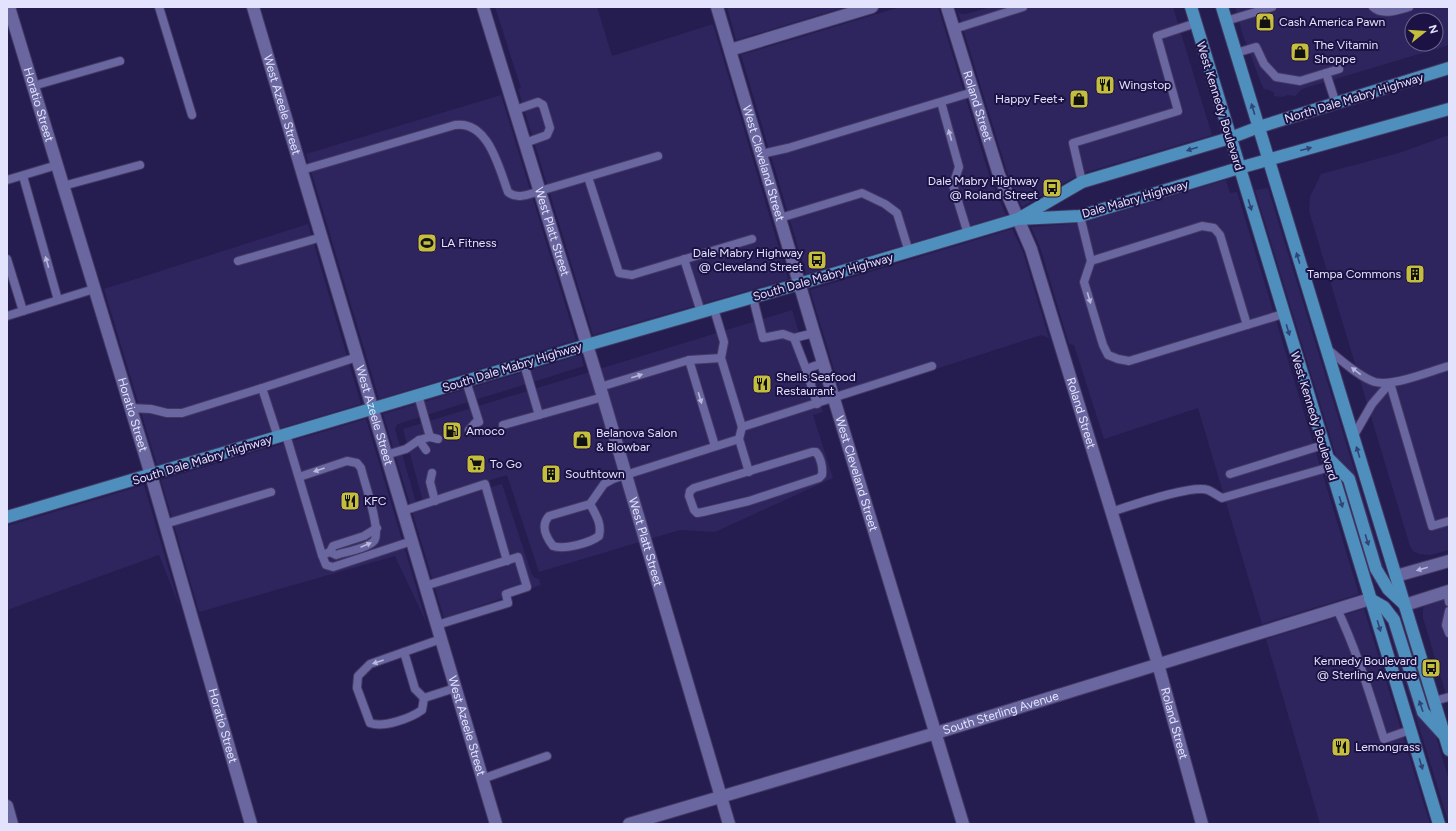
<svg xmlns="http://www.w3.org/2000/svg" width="1456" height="831" viewBox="0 0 1456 831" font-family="Figtree,sans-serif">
  <rect width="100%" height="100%" fill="#251d4f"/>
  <g fill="#2e255f" fill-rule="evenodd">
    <polygon points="495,7 597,7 612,56 713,24 788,279 593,335 518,89 521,88"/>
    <polygon points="727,7 845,7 736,40"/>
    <polygon points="900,7 938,7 990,178 1006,215 806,274 741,55"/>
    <polygon points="990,7 1173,7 1212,135 1080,174 1022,207 1007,172 958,12 962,14 966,14"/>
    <path d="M1235,7H1449V45L1302,89L1295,96L1288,95L1281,97L1274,96V93L1269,90L1264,89L1261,83L1243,35ZM1412,20H1436V44H1412Z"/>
    <polygon points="501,95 576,340 379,399 306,154"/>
    <polygon points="1449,135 1449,550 1430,555 1419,554 1413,551 1410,546 1309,211 1310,197 1321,174 1399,153"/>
    <polygon points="1226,180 1230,193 1237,192 1359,594 1262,624 1198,408 1104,439 1074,345 1069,344 1040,247 1031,227 1082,223"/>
    <polygon points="1268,188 1386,574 1375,584 1255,190"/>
    <polygon points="308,224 361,404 157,465 104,289"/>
    <polygon points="1012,229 1023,252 1049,338 1041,335 843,399 810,290"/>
    <polygon points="792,310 823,412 813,415 833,478 715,532 680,530 539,572 507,475 423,501 403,429"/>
    <polygon points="581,355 584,366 401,423 397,425 395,429 416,503 425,507 502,484 532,575 535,578 539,579 541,585 444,618 383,414"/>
    <polygon points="366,419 427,624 395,556 199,612 161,480"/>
    <polygon points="144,485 180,608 159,555 7,610 7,526"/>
    <polygon points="1449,597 1449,704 1423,618 1423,608 1426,605"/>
    <polygon points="1364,609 1430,824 1320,824 1266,639"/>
    <polygon points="1383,609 1398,612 1449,780 1449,824"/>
  </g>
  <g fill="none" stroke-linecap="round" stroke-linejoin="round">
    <g stroke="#433963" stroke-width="10">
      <g id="lane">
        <polyline points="159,7 192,115"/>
        <path d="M1373,7C1382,16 1398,10 1409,7"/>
        <polyline points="1226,21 1272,7"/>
        <polyline points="954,29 1023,7"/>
        <polyline points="1236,53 1256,47 1264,64 1276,77 1300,81 1339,69"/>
        <polyline points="1326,73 1336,104"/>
        <polyline points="33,86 120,61"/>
        <polyline points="941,102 959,167 953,185 968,234"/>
        <polyline points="515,110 538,102 543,105 550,128 547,135 525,143"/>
        <polyline points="761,154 788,148 973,92"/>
        <path d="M302,170L455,125C488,120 499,168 508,192C517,200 529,194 540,191L658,156"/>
        <polyline points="23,176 58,300"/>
        <polyline points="588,177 619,273 632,275 752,239"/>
        <polyline points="7,180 57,165"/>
        <polyline points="1082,182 1073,143 1178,111 1157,36 1196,23"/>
        <polyline points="63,186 140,165"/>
        <polyline points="1080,216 1091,261 1084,282 1103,345 1108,355 1118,359 1129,361 1283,314"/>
        <polyline points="780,218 862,193 885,204 897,213 909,252"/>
        <polyline points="7,259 23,311"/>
        <polyline points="684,259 701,312"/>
        <polyline points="238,261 322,237"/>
        <polyline points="1091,261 1202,226 1214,228 1220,235 1247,325"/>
        <polyline points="753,298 763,338 783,334 794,338 806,369 817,404"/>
        <polyline points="714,309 724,342 721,358 742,427"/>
        <polyline points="7,316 94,289"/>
        <polyline points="794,338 814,333"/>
        <path d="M1327,349C1340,359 1359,377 1375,382C1393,387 1430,371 1449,366"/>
        <polyline points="689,360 715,446"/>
        <polyline points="524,364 539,415 603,397"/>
        <polyline points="806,369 823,363"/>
        <polyline points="466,381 479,422 475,423 469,430"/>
        <polyline points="1390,383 1432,526 1449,521"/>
        <polyline points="600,387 689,360 721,358"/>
        <polyline points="418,395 430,437"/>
        <polyline points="130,408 151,409 167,413 182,413 262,388"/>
        <polyline points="503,425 539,415"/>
        <polyline points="286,435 322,555 326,565 333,567 412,541"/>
        <polyline points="278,437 262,388 357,357"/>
        <polyline points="1353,437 1372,404 1390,383"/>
        <polyline points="739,439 749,472"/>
        <polyline points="426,450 419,440 430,437 438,439"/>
        <path d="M812,452H816C821,458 823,468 822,475L819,478L749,501L703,512L697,513L694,510L689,496L690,491L694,488Z"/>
        <polyline points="386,455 406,449 419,440"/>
        <polyline points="432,473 430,482 435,501"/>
        <polyline points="1230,474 1323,445"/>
        <path d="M299,477L347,461L357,463L361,468C364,482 382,531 374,541C368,548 345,552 336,555L330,552L322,555"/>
        <path d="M590,504C596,515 602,524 599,536C590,543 564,550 553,546C546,537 540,526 549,516L590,504L604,484L613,479L739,439L742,427L932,366"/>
        <polyline points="403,511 485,484 507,561"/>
        <path d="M1111,512C1130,506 1192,484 1208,490C1213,492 1218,496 1222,498L1330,467"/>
        <polyline points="165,524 271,492"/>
        <polyline points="330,552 333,546 364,536 377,528"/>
        <polyline points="425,586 518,557 527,587 506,594 508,603 437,625"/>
        <polyline points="1447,592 1449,602"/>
        <path d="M1337,609C1357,651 1370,695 1384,739L1410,730"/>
        <polyline points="1449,611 1446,625 1449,633"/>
        <polyline points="404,652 415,689 424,698"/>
        <path d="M424,698L422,710C411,718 384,728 370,723L357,688L358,676L370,664L441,639"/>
        <polyline points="424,698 455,688"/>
        <polyline points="1434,701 1449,697"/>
        <polyline points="482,779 547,756"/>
      </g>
    </g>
    <g stroke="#433963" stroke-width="14">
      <g id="street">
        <path id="s1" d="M9,7L151,475L251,824"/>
        <path id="s2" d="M483,7L600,387L729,824"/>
        <path id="s3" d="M717,7L814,333L963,824"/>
        <path id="s4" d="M947,7L999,175L1031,249L1158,664L1202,824"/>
        <polyline points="730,50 872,7"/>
        <polyline points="1396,576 1449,561"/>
        <polyline points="1405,605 1449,591"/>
        <polyline points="7,806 12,824"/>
        <path id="s5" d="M629,824L936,733L1370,599"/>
      </g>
    </g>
    <g stroke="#433963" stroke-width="14">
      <g id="secondary">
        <path id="s6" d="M253,7L496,824"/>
      </g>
    </g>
    <g stroke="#433963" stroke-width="14">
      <g id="primary">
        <polyline points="1191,7 1439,824"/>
        <polyline points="1222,7 1449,750"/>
        <polyline points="1020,218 1082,182 1230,138 1259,127 1449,68"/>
        <polyline points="1329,459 1349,479 1376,569 1388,589 1404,604"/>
        <polyline points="7,517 587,345 799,284 1018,219 1080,216 1239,168 1449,109"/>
        <polyline points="1370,599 1384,607 1394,620 1423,712 1443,734"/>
      </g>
    </g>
    <use href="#lane" stroke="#6a669f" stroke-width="8"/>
    <use href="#street" stroke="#6a669f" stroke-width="12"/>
    <use href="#secondary" stroke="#6a669f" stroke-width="12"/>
    <use href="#primary" stroke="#4e8fbe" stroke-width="12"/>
  </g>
  <defs><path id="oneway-solid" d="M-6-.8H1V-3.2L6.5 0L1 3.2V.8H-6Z"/></defs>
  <g fill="#304475">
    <use href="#oneway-solid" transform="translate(1253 109) rotate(-107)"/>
    <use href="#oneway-solid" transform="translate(1192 149) rotate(163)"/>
    <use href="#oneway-solid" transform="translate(1306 149) rotate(-15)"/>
    <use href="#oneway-solid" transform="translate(1250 205) rotate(73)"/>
    <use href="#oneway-solid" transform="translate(1298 258) rotate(-107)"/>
    <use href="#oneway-solid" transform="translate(1288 330) rotate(73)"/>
    <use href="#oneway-solid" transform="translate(1358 452) rotate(-107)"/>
    <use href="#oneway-solid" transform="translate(1341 502) rotate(73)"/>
    <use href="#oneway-solid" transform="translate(1367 540) rotate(73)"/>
    <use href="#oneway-solid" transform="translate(1379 626) rotate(73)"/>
    <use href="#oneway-solid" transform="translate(1421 706) rotate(-109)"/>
    <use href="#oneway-solid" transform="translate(1421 764) rotate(73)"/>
  </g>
  <g fill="#b9b7dc">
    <use href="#oneway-solid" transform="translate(950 135) rotate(-106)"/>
    <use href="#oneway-solid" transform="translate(47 262) rotate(-106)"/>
    <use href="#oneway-solid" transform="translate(1089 298) rotate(74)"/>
    <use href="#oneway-solid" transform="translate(1356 371) rotate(-143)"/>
    <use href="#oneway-solid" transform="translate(637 376) rotate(-17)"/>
    <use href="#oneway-solid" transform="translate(700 398) rotate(73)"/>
    <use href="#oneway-solid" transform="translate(319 470) rotate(161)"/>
    <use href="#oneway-solid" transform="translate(366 545) rotate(-23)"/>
    <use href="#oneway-solid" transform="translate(1422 569) rotate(164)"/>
    <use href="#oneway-solid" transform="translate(378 662) rotate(161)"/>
  </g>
  <defs>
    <g id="shop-square" transform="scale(1)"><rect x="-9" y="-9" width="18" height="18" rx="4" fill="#c4bd3e" stroke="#1c1244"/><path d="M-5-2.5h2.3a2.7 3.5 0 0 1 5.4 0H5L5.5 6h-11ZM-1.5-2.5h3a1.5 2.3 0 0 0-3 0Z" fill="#111"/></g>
    <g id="restaurant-square" transform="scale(1)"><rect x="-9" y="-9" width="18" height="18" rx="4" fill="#c4bd3e" stroke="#1c1244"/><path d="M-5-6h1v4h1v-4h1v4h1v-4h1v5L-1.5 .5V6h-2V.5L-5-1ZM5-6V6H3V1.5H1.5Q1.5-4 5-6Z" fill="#111"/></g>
    <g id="bus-square" transform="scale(1)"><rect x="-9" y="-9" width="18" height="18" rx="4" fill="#c4bd3e" stroke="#1c1244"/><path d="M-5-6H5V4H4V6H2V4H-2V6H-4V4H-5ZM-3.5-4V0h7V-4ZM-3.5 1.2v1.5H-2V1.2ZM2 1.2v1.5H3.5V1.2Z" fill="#111"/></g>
    <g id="stadium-square" transform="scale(1)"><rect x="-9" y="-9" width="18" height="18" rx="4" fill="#c4bd3e" stroke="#1c1244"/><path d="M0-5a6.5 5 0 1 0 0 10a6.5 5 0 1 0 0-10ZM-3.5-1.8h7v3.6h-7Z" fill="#111"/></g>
    <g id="building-square" transform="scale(1)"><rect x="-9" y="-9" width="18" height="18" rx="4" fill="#c4bd3e" stroke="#1c1244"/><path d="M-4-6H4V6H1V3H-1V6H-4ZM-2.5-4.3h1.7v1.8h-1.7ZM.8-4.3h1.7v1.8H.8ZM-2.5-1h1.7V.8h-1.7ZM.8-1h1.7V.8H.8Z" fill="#111"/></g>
    <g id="fuel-square" transform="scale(1)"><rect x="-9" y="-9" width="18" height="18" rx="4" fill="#c4bd3e" stroke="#1c1244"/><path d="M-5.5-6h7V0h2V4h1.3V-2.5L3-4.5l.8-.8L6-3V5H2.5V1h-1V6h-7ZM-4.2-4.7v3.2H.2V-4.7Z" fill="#111"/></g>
    <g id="supermarket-square" transform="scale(1)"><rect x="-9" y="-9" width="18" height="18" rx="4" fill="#c4bd3e" stroke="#1c1244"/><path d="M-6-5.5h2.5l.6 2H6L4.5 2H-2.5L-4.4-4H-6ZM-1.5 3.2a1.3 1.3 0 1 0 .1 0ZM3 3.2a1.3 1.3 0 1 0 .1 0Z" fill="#111"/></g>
  </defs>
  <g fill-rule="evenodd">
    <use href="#shop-square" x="1265" y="22"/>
    <use href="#shop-square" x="1300" y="52"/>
    <use href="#restaurant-square" x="1105" y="85"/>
    <use href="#shop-square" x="1079" y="99"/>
    <use href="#bus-square" x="1052" y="188"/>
    <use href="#stadium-square" x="427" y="243"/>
    <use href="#bus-square" x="817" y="260"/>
    <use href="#building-square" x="1415" y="274"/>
    <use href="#restaurant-square" x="762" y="384"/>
    <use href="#fuel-square" x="452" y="431"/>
    <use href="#shop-square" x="582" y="440"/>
    <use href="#supermarket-square" x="476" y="464"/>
    <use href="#building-square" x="551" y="474"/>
    <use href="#restaurant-square" x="350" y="501"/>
    <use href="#bus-square" x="1431" y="668"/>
    <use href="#restaurant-square" x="1341" y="747"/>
  </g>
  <g text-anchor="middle" stroke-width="4" stroke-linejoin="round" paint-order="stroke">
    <g font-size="12" fill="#e3e3fd" stroke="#1c1244" text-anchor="start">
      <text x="1279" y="26">Cash America Pawn</text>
      <text x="1314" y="49">The Vitamin<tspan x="1314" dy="14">Shoppe</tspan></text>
      <text x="1119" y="89">Wingstop</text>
      <text x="1065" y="103" text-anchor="end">Happy Feet+</text>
      <text x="1038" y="185" text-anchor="end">Dale Mabry Highway<tspan x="1038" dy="14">@ Roland Street</tspan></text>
      <text x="441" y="247">LA Fitness</text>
      <text x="803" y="257" text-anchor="end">Dale Mabry Highway<tspan x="803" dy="14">@ Cleveland Street</tspan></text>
      <text x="1401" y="278" text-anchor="end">Tampa Commons</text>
      <text x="776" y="381">Shells Seafood<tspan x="776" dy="14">Restaurant</tspan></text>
      <text x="466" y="435">Amoco</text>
      <text x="596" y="437">Belanova Salon<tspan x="596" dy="14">&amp; Blowbar</tspan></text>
      <text x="490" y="468">To Go</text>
      <text x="565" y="478">Southtown</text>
      <text x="364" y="505">KFC</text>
      <text x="1417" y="665" text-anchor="end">Kennedy Boulevard<tspan x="1417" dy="14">@ Sterling Avenue</tspan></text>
      <text x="1355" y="751">Lemongrass</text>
    </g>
    <g font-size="12" fill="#e3e3fd" stroke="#1c1244">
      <text transform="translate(1354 98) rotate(-17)" y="4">North Dale Mabry Highway</text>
      <text dy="4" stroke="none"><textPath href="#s1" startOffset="102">Horatio Street</textPath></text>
      <text dy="4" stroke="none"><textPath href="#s6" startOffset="102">West Azeele Street</textPath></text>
      <text transform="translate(1220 106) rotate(73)" y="4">West Kennedy Boulevard</text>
      <text dy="4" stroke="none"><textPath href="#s4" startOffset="104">Roland Street</textPath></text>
      <text dy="4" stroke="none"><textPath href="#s3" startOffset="163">West Cleveland Street</textPath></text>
      <text transform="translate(1135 199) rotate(-16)" y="4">Dale Mabry Highway</text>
      <text dy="4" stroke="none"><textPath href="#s2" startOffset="235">West Platt Street</textPath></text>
      <text transform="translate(823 277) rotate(-16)" y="4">South Dale Mabry Highway</text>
      <text transform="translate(512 367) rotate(-17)" y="4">South Dale Mabry Highway</text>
      <text dy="4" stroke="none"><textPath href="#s4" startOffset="428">Roland Street</textPath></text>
      <text dy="4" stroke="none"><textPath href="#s1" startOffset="426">Horatio Street</textPath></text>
      <text dy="4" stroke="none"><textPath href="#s6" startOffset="426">West Azeele Street</textPath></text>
      <text transform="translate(1314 416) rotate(73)" y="4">West Kennedy Boulevard</text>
      <text transform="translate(202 460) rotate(-17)" y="4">South Dale Mabry Highway</text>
      <text dy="4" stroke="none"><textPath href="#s3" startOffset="487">West Cleveland Street</textPath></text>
      <text dy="4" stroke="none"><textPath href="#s2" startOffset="559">West Platt Street</textPath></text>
      <text dy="4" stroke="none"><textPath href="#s5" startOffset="388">South Sterling Avenue</textPath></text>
      <text dy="4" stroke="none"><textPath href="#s4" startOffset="752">Roland Street</textPath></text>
      <text dy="4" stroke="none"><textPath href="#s1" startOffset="750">Horatio Street</textPath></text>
      <text dy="4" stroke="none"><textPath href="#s6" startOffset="750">West Azeele Street</textPath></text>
    </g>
  </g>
  <rect width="1456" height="831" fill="none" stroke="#e3e3fd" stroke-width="16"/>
  <g transform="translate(1424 32) rotate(73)"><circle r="19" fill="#1c1244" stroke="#6c668e"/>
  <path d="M0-3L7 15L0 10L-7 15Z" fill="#c4bd3e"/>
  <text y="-6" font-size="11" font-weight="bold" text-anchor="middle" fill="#e3e3fd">N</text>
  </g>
</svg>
